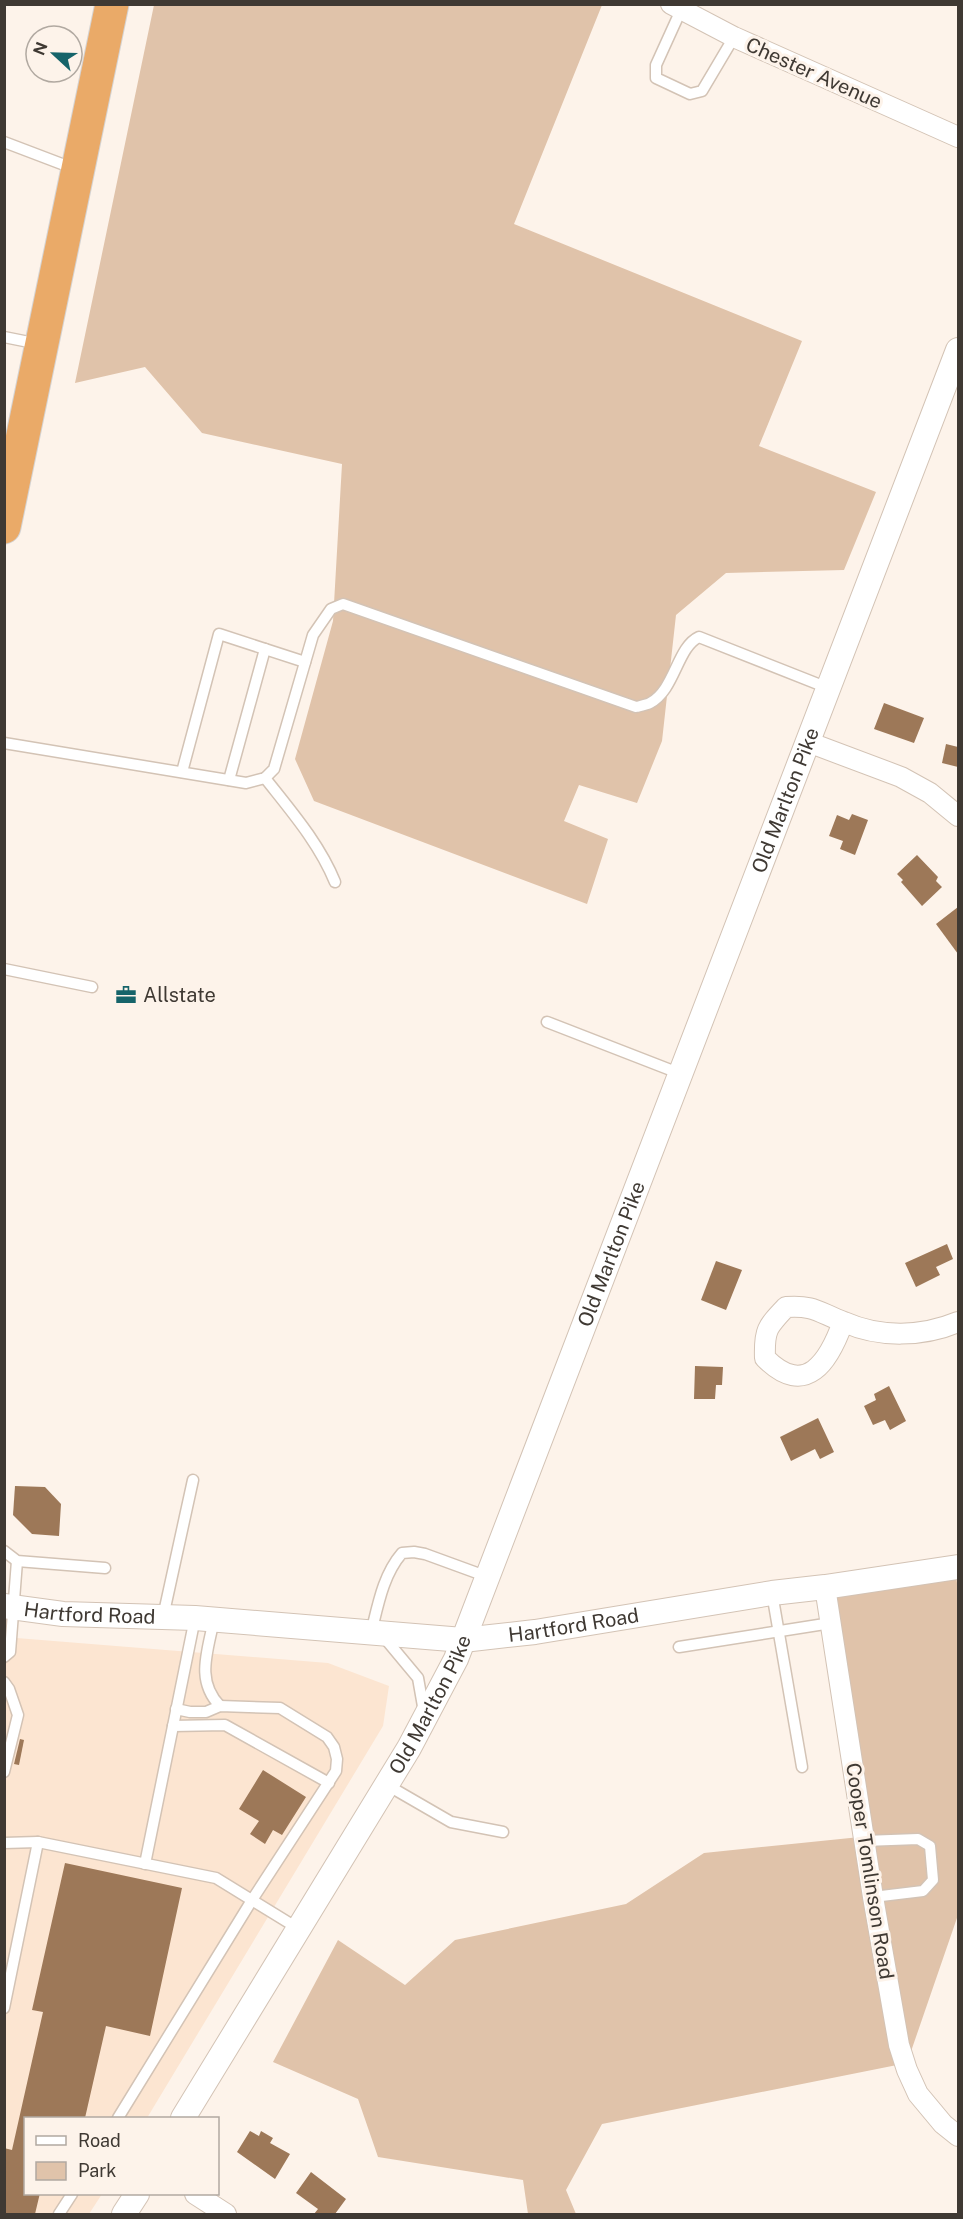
<svg xmlns="http://www.w3.org/2000/svg" width="963" height="2219" viewBox="0 0 963 2219" font-family="'Public Sans',sans-serif">
  <rect width="100%" height="100%" fill="#fdf3ea"/>
  <polygon fill="#fce5d1" points="4,1637 328,1663 389,1686 383,1726 147,2118 26,2118 26,2194 102,2194 89,2214 5,2214"/>
  <g fill="#e0c3aa">
    <polygon points="154,5 602,5 514,224 802,341 759,446 876,492 844,570 726,573 676,615 662,741 637,803 579,785 564,821 608,839 587,904 314,801 295,759 333,621 342,464 202,433 145,367 75,383"/>
    <polygon points="956,1575 958,1591 958,1915 907,2063 602,2124 566,2190 576,2214 528,2214 523,2180 378,2157 358,2099 273,2062 338,1940 405,1985 455,1940 626,1904 704,1853 860,1837 834,1591"/>
  </g>
  <g fill="#9d7858">
    <polygon points="884,703 924,718 914,743 874,729"/>
    <polygon points="946,744 958,747 958,767 942,763"/>
    <polygon points="852,814 868,820 855,855 840,849 843,841 829,836 837,815 849,820"/>
    <polygon points="917,855 938,877 936,881 942,887 922,906 901,882 903,880 897,874"/>
    <polygon points="958,907 958,954 936,924"/>
    <polygon points="947,1244 953,1259 936,1267 940,1275 916,1287 905,1263"/>
    <polygon points="716,1261 742,1270 726,1310 701,1300"/>
    <polygon points="695,1366 723,1367 722,1385 716,1385 715,1399 694,1399"/>
    <polygon points="889,1386 906,1421 890,1430 885,1420 873,1425 864,1406 876,1400 874,1394"/>
    <polygon points="818,1418 834,1452 820,1459 815,1449 791,1461 780,1437"/>
    <polygon points="15,1486 45,1487 61,1504 59,1536 32,1534 13,1515"/>
    <polygon points="20,1739 24,1740 19,1765 14,1764"/>
    <polygon points="263,1770 306,1797 282,1835 273,1830 265,1844 250,1834 259,1821 239,1809"/>
    <polygon points="65,1863 182,1888 150,2036 106,2026 85,2118 26,2118 26,2193 40,2193 35,2214 4,2214 4,2148 12,2150 43,2012 32,2010"/>
    <polygon points="250,2131 259,2136 261,2131 273,2138 270,2143 290,2154 275,2179 237,2152"/>
    <polygon points="311,2172 346,2199 335,2214 314,2214 318,2209 296,2193"/>
  </g>
  <g fill="none" stroke-linecap="round" stroke-linejoin="round">
    <g stroke="#d3c3b5" stroke-width="13">
      <g id="service">
        <polyline points="681,10 656,65 656,78 690,94 702,91 734,37"/>
        <polyline points="4,142 75,169"/>
        <polyline points="4,337 39,344"/>
        <path d="M4,743L246,783L265,778L274,769L313,635L331,609L343,604L636,707C640,706 646,705 650,703C675,690 677,647 699,637L828,688"/>
        <polyline points="182,772 219,634 305,662"/>
        <path d="M265,778C291,811 319,843 335,882"/>
        <polyline points="229,780 265,649"/>
        <polyline points="4,969 92,987"/>
        <polyline points="547,1022 681,1074"/>
        <polyline points="4,1551 17,1561 105,1568"/>
        <polyline points="772,1593 802,1767"/>
        <polyline points="163,1617 193,1480"/>
        <path d="M214,1619C208,1651 195,1680 220,1706"/>
        <path d="M371,1633C378,1605 383,1575 402,1553L414,1552L425,1554L488,1577"/>
        <polyline points="383,1636 418,1678 424,1712"/>
        <polyline points="679,1647 831,1623"/>
        <polyline points="4,1657 10,1652 17,1561"/>
        <polyline points="4,1682 9,1689 18,1715 4,1772"/>
        <polyline points="173,1726 225,1725 329,1783"/>
        <polyline points="387,1785 451,1822 503,1832"/>
        <polyline points="864,1841 918,1839 930,1846 933,1880 923,1891 873,1897"/>
        <polyline points="38,1842 216,1878 299,1929"/>
        <polyline points="4,1843 38,1842 4,2008"/>
        <polyline points="145,1864 195,1618"/>
        <polyline points="118,2118 252,1900 336,1771 337,1759 334,1747 327,1737 280,1708 220,1706 206,1712 190,1712 176,1709"/>
        <polyline points="59,2214 72,2194"/>
      </g>
    </g>
    <g stroke="#d3c3b5" stroke-width="22">
      <g id="minor">
        <polyline points="671,4 734,37 958,137"/>
        <polyline points="808,742 901,777 930,793 958,816"/>
        <path d="M843,1322C829,1361 806,1399 765,1358C764,1330 767,1327 786,1307C814,1305 818,1312 844,1322C880,1338 922,1337 958,1322"/>
        <polyline points="825,1587 873,1897 899,2045 907,2070 918,2094 943,2124 958,2136"/>
        <polyline points="195,2194 226,2214"/>
      </g>
    </g>
    <g stroke="#d3c3b5" stroke-width="26">
      <g id="tertiary">
        <path id="s1" d="M4,1606L63,1614L195,1618L463,1640L535,1632L772,1593L825,1587L958,1567"/>
        <path id="s2" d="M183,2118L409,1748L456,1659L958,350"/>
        <polyline points="124,2214 137,2194"/>
      </g>
    </g>
    <g stroke="#d5d3d2" stroke-width="35">
      <polyline id="trunk" points="4,527 112,4"/>
    </g>
    <use href="#service" stroke="#fff" stroke-width="10"/>
    <use href="#minor" stroke="#fff" stroke-width="20"/>
    <use href="#tertiary" stroke="#fff" stroke-width="24"/>
    <use href="#trunk" stroke="#eaaa68" stroke-width="33"/>
  </g>
  <defs>
    <g id="office-bare" transform="scale(1.62)"><path d="M-6-3h4V-5.5h4V-3h4V5H-6ZM-1-4.5V-3h2v-1.5ZM-6 0V1H6V0Z" fill="#16646a" stroke="#fdf3ea" stroke-width="2.5" paint-order="stroke"/></g>
  </defs>
  <g fill-rule="evenodd">
    <use href="#office-bare" x="126" y="995"/>
  </g>
  <g text-anchor="middle" stroke-width="6" stroke-linejoin="round" paint-order="stroke">
    <g font-size="20" fill="#3f3933" stroke="#fdf3ea">
      <text transform="translate(814 73) rotate(24)" y="7">Chester Avenue</text>
      <text dy="7" stroke="none"><textPath href="#s2" startOffset="1454">Old Marlton Pike</textPath></text>
      <text dy="7" stroke="none"><textPath href="#s2" startOffset="968">Old Marlton Pike</textPath></text>
      <text dy="7" stroke="none"><textPath href="#s1" startOffset="86">Hartford Road</textPath></text>
      <text dy="7" stroke="none"><textPath href="#s1" startOffset="572">Hartford Road</textPath></text>
      <text dy="7" stroke="none"><textPath href="#s2" startOffset="482">Old Marlton Pike</textPath></text>
      <text transform="translate(870 1871) rotate(81)" y="7">Cooper Tomlinson Road</text>
    </g>
    <g font-size="20" fill="#3f3933" stroke="#fdf3ea" text-anchor="start">
      <text x="143" y="1002">Allstate</text>
    </g>
  </g>
  <rect width="963" height="2219" fill="none" stroke="#3f3933" stroke-width="12"/>
  <rect x="24" y="2117" width="195" height="78" fill="#fdf3ea" stroke="#b1a9a1" stroke-width="1.5"/>
  <rect x="36" y="2136" width="30" height="9" fill="#ffffff" stroke="#b1a9a1" stroke-width="1.5"/>
  <text x="78" y="2147" font-size="18" fill="#3f3933">Road</text>
  <rect x="36" y="2162" width="30" height="18" fill="#e0c3aa" stroke="#b1a9a1" stroke-width="1.5"/>
  <text x="78" y="2177" font-size="18" fill="#3f3933">Park</text>
  <g transform="translate(54 54) rotate(292)"><circle r="28" fill="#fdf3ea" stroke="#b1a9a1" stroke-width="1.5"/>
  <path d="M0-4.5L10 22L0 15L-10 22Z" fill="#16646a"/>
  <text y="-9" font-size="16" font-weight="bold" text-anchor="middle" fill="#3f3933">N</text>
  </g>
</svg>
